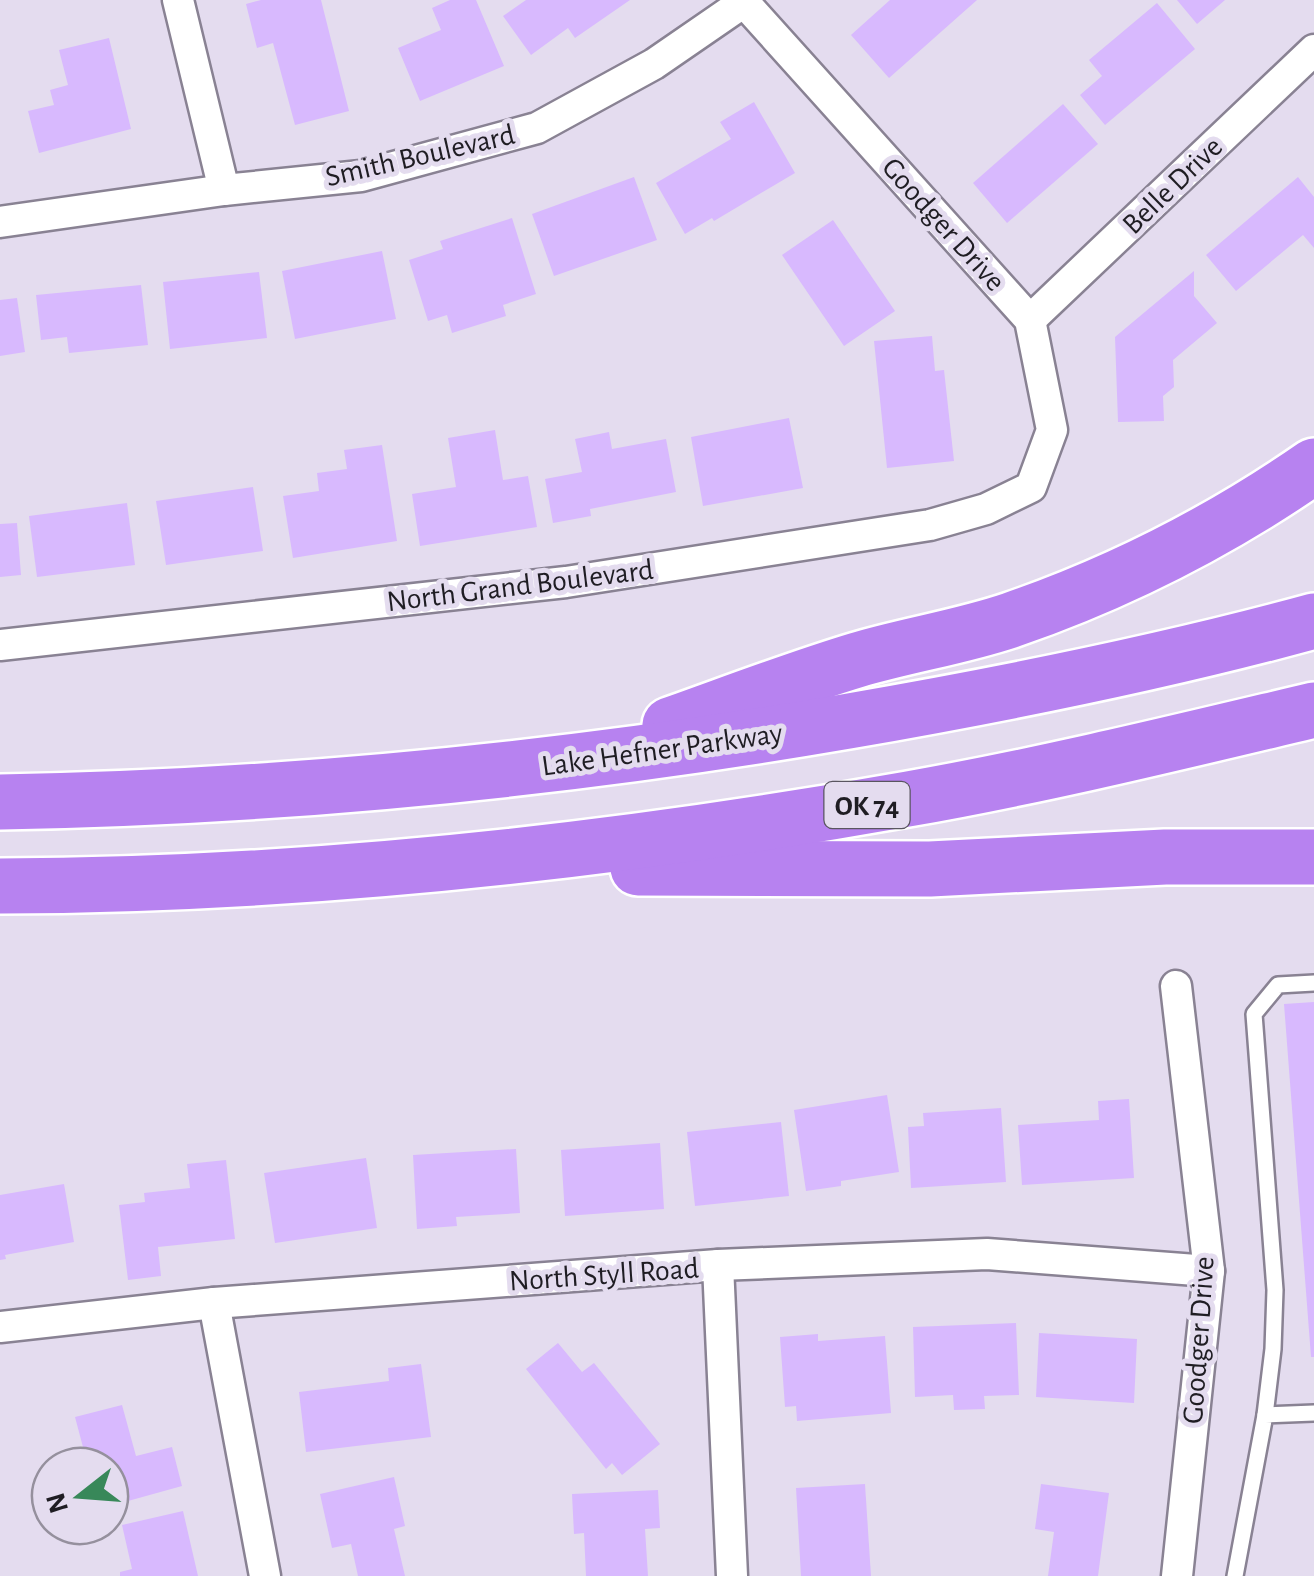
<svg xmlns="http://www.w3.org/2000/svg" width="1314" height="1576" viewBox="0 0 1314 1576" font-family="'Alegreya Sans',sans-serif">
  <rect width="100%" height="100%" fill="#e4dcef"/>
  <g fill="#d8b9fe">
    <polygon points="261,0 321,0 349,111 295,125 273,43 257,48 246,4"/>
    <polygon points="450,0 476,0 504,66 420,101 398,48 441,30 432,8"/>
    <polygon points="526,0 630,0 575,38 568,28 531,55 503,16"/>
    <polygon points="890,0 977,0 889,78 851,35"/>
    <polygon points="1177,0 1225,0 1197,24"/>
    <polygon points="1157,3 1195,49 1105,125 1080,95 1102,76 1089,60"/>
    <polygon points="109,38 131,129 39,153 28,111 54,105 50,90 68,85 59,50"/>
    <polygon points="754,102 795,173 714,221 712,218 685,234 656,183 731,139 720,122"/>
    <polygon points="1063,104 1098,144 1007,223 973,183"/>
    <polygon points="634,177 657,240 554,276 532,214"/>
    <polygon points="1298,177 1314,197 1314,248 1303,235 1236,291 1206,255"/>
    <polygon points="512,218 536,294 503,305 506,316 452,333 447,315 428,321 409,260 443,249 440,241"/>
    <polygon points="833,220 895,311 844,346 782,255"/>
    <polygon points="382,251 396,319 295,339 282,271"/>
    <polygon points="1194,271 1194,296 1217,323 1173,360 1174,387 1163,396 1164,421 1118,422 1115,337"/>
    <polygon points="259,272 267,338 170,349 163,282"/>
    <polygon points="141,285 148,345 69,353 67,337 41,340 36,295"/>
    <polygon points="17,298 25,352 0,356 0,300"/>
    <polygon points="932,336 935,371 944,370 954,461 887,468 874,341"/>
    <polygon points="789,418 803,488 703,506 691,437"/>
    <polygon points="495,430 503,480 528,476 537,527 420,546 412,494 456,487 448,438"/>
    <polygon points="609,432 612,449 666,439 676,492 590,509 591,516 553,523 545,479 582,472 575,439"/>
    <polygon points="382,445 397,541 293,558 283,496 319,491 317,473 347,469 344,450"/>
    <polygon points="253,487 263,551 166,565 156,501"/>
    <polygon points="127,503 135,565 37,577 29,516"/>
    <polygon points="17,523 21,575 0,577 0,524"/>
    <polygon points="1314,1002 1314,1357 1311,1357 1284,1004"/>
    <polygon points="887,1095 899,1172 841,1181 841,1186 806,1191 794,1110"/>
    <polygon points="1129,1099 1134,1178 1022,1185 1018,1125 1099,1120 1098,1101"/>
    <polygon points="1001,1108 1006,1182 911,1188 908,1127 924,1126 923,1113"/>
    <polygon points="781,1122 789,1196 695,1206 687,1132"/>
    <polygon points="660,1143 664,1209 565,1216 561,1150"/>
    <polygon points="516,1149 520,1213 456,1217 457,1226 417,1229 413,1155"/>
    <polygon points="366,1158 377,1228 275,1243 264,1173"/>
    <polygon points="226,1160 235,1239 158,1247 161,1276 128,1280 119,1205 145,1202 144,1193 190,1188 187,1164"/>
    <polygon points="64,1184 74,1242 5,1255 6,1259 0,1260 0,1195"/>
    <polygon points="1016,1323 1019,1395 984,1396 985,1409 954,1410 953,1395 915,1397 913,1327"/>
    <polygon points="1039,1333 1137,1339 1134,1403 1036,1397"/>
    <polygon points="818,1334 818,1341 885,1336 891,1413 797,1421 796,1406 785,1407 780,1337"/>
    <polygon points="558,1343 582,1372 594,1363 660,1444 622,1475 612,1463 606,1469 526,1369"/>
    <polygon points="421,1364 431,1437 306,1452 299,1392 389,1381 388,1368"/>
    <polygon points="122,1405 136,1456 172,1447 182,1486 110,1506 110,1466 88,1466 75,1417"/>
    <polygon points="394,1477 405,1526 394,1529 405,1576 358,1576 351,1544 332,1548 320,1494"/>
    <polygon points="865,1484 871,1576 801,1576 796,1488"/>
    <polygon points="1041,1484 1109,1493 1098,1576 1048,1576 1054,1532 1035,1529"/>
    <polygon points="658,1490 660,1528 645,1529 648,1576 586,1576 584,1533 574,1534 572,1494"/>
    <polygon points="183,1511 198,1576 120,1576 120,1572 132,1569 122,1525"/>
  </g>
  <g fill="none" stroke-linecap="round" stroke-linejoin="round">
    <g stroke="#898293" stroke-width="20">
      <g id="service">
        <polyline points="1265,1415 1273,1349 1275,1290 1254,1014 1278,985 1314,983"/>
        <polyline points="1235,1576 1265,1415 1314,1413"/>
      </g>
    </g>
    <g stroke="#898293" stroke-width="35">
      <g id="minor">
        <polyline points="178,0 224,190"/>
        <polyline points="0,222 224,190 361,176 537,128 654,64 747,0"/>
        <polyline points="1030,320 1314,50"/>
        <polyline points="0,645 566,582 930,525 986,509 1031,487 1052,430 1030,320 742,0"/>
        <polyline points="1176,986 1209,1271 1177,1576"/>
        <polyline points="718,1265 732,1576"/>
        <polyline points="214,1303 265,1576"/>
        <polyline points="0,1327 214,1303 718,1265 987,1254 1209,1271"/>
      </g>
    </g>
    <g stroke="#fff" stroke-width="60">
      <g id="motorway">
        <path d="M670,725C732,703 794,679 857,660C907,645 961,637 1011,620C1121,582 1219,532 1314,466"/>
        <path d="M0,802C285,797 569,769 849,721C1005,694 1161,663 1314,621"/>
        <polyline points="638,868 930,869 1165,857 1314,857"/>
        <path d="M0,886C305,885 609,852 908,799C1045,775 1179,742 1314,710"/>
      </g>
    </g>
    <use href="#service" stroke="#fff" stroke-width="15"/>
    <use href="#minor" stroke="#fff" stroke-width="30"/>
    <use href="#motorway" stroke="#b782f0" stroke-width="55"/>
  </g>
  <g text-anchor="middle" stroke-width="10" stroke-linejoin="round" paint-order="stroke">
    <rect fill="#e4dcef" stroke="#5a5660" stroke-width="2.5" x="824.5" y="782" width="85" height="46" rx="8"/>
    <g font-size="28" font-weight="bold" fill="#1f1d23">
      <text x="867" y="815">OK 74</text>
    </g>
    <g font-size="30" fill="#1f1d23" stroke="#e4dcef">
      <text transform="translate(420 155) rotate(-13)" y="10">Smith Boulevard</text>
      <text transform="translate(1172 185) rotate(-44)" y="10">Belle Drive</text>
      <text transform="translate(944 224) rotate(48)" y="10">Goodger Drive</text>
      <text transform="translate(520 585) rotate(-7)" y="10">North Grand Boulevard</text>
      <text transform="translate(662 749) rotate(-8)" y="10">Lake Hefner Parkway</text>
      <text transform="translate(604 1274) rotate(-4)" y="10">North Styll Road</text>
      <text transform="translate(1198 1340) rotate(-86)" y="10">Goodger Drive</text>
    </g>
  </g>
  <g transform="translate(80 1496) rotate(253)"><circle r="48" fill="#e4dcef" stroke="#95909d" stroke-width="2.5"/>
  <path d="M0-8L18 38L0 25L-18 38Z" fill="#388859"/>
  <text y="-15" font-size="28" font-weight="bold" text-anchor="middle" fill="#1f1d23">N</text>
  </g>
</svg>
